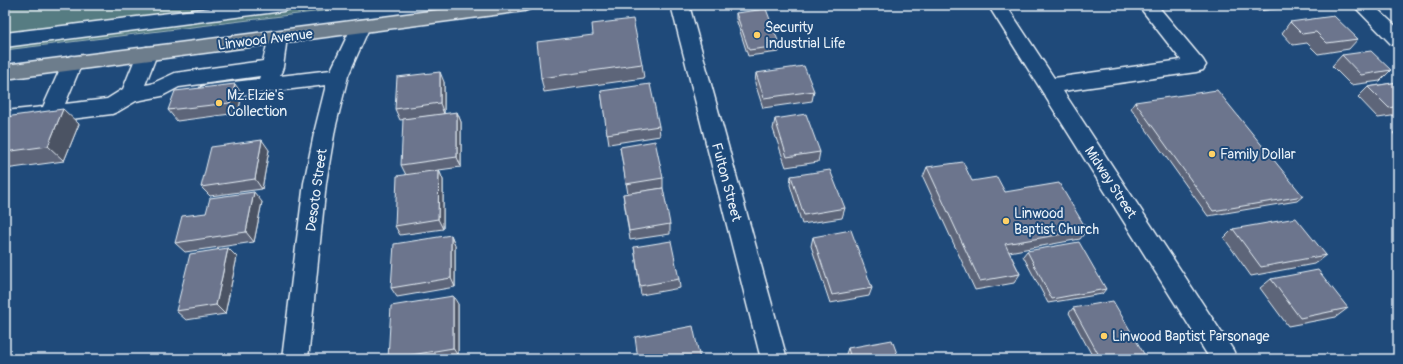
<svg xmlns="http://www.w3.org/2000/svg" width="1403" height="364" viewBox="0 0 1403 364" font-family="Pangolin,sans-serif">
  <rect width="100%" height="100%" fill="#1f4a7a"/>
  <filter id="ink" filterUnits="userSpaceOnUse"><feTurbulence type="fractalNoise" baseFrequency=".025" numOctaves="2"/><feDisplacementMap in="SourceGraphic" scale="8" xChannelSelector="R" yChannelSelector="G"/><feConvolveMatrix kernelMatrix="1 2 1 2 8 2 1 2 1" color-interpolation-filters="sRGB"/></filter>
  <g filter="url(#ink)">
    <polygon fill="#567c82" stroke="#9fb6bd" points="5,5 371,5 5,50"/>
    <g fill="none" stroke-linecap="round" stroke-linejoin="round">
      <g stroke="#e8f1f8" stroke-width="3">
        <g id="minor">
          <polygon points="235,5 292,5 289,9 283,11 5,47 5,33"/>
          <polygon points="671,5 689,5 787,359 761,359"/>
          <polygon points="988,5 1006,5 1054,78 1181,60 1138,5 1157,5 1203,60 1206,65 1203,70 1196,72 1063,91 1233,350 1237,359 1210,359"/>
          <polygon points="1353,5 1373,5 1398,28 1398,45 1391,44"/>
          <polygon points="361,20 368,22 370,26 348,76 335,129 326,183 308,359 282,359 304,183 315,129 326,85 208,99 201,97 198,92 201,87 208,85 259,79 260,76 179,87 162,96 136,101 119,111 112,114 5,127 5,111 43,107 65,58 72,56 79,58 82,63 65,104 107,99 123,89 137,54 140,49 147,47 154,49 157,54 145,85 151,84 175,73 263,61 269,37 271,32 278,31 285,32 287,37 283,67 280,76 331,70 352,26 354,22"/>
        </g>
      </g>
      <g stroke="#e8f1f8" stroke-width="3">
        <polygon id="major" points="477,5 533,5 530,9 524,11 5,79 5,65"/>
      </g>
      <use href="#minor" fill="#1f4a7a" fill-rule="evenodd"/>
      <use href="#major" fill="#6d7d8c" fill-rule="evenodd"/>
    </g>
    <g fill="#5d6579" stroke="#e8f1f8">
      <polygon points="1252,5 1284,5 1282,8 1258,11"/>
      <polygon points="736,13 780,46 779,52 748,56 736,19"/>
      <polygon points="1290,22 1358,39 1349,49 1318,54 1307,43 1293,45 1282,33"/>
      <polygon points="593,35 642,64 644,78 544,92 541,78"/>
      <polygon points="1342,55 1391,70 1380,81 1351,85 1332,66"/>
      <polygon points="756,73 814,91 812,101 763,108 755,83"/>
      <polygon points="444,82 444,114 400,120 395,109"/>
      <polygon points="1398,82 1398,115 1378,118 1358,97 1368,87"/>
      <polygon points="601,91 659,126 660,136 609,144"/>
      <polygon points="242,94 238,113 177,121 168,110"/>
      <polygon points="1135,102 1303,196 1297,201 1208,216 1131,108"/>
      <polygon points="457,112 461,122 461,167 439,170 443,180 443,229 400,235 395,226 406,175 401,165"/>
      <polygon points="5,117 79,124 64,161 5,169"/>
      <polygon points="775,119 820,152 818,162 786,167 773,129"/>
      <polygon points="1398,129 1398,139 1393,133"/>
      <polygon points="620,147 663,178 663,188 628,194"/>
      <polygon points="269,150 262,189 210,196 201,187"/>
      <polygon points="927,167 972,181 1005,192 1087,230 1080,239 1009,252 1020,274 1014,283 975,290 923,177"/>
      <polygon points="791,176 845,208 842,218 802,224 790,185"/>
      <polygon points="623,194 670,224 670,234 630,240"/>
      <polygon points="262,202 254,242 185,252 175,243 206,213"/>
      <polygon points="1233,229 1326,255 1314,264 1251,276 1224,238"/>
      <polygon points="451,235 455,245 455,287 397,297 391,288"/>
      <polygon points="813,237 872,288 869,296 830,303 811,246"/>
      <polygon points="634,247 679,279 680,288 641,295"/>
      <polygon points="228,248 237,257 225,314 186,320 176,311"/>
      <polygon points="1027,251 1106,289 1102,294 1048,303 1023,256"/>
      <polygon points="1271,279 1348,308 1336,317 1288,326 1260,288"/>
      <polygon points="458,304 458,356 443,359 388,359"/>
      <polygon points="1073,308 1147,359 1094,359 1069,313"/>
      <polygon points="848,348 899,359 846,359 845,357"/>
    </g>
    <g fill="#4c5263" stroke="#e8f1f8">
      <polygon points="440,72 444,82 444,114 440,103"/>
      <polygon points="235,84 242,94 238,113 230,103"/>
      <polygon points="63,109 79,124 64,161 48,146"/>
      <polygon points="457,112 461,122 461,167 457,157"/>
      <polygon points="262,140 269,150 262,189 255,179"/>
      <polygon points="439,170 443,180 443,229 438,219"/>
      <polygon points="254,192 262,202 254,242 246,232"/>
      <polygon points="451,235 455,245 455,287 451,278"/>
      <polygon points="228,248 237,257 225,314 216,305"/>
      <polygon points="453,296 458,304 458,356 453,348"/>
    </g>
    <g fill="#6c758d" stroke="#e8f1f8">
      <polygon points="766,9 780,46 749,50 736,13"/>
      <polygon points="1334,16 1358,39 1327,43 1316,32 1302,34 1290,22"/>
      <polygon points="633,19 642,64 541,78 537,42 593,35 592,24"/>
      <polygon points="1371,51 1391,70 1361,75 1342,55"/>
      <polygon points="804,66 814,91 764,98 756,73"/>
      <polygon points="440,72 440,103 395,109 397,77"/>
      <polygon points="1398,82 1398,106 1389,108 1368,87"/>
      <polygon points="235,84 230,103 168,110 175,91"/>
      <polygon points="650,84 659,126 607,134 601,91"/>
      <polygon points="1217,90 1303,196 1213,211 1135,102"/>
      <polygon points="63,109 48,146 5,152 5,117"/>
      <polygon points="457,112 457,157 401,165 403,119"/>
      <polygon points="806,114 820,152 787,157 775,119"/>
      <polygon points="262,140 255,179 201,187 211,147"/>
      <polygon points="655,141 663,178 626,184 620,147"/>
      <polygon points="963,162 972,181 997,177 1005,192 1059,183 1087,230 1005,244 1020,274 980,281 927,167"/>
      <polygon points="439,170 438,219 395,226 397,176"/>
      <polygon points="830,170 845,208 804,215 791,176"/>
      <polygon points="663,188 670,224 629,231 623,194"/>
      <polygon points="254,192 246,232 175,243 182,216 206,213 210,198"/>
      <polygon points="1296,218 1326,255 1261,267 1233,229"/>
      <polygon points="851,230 872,288 832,295 813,237"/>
      <polygon points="451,235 451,278 391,288 394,244"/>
      <polygon points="671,241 679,279 640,286 634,247"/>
      <polygon points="1079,242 1106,289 1052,299 1027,251"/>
      <polygon points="228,248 216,305 176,311 190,254"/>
      <polygon points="1318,270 1348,308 1300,318 1271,279"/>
      <polygon points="453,296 453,348 388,359 391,306"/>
      <polygon points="1113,301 1147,359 1101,359 1073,308"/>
      <polygon points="693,326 700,359 638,359 635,337"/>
      <polygon points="892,340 899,359 851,359 848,348"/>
    </g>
  </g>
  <g fill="#ffd166" stroke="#1f4a7a" stroke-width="1.5">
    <circle cx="757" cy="35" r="4"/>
    <circle cx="219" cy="103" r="4"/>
    <circle cx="1212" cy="154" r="4"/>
    <circle cx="1006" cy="221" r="4"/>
    <circle cx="1104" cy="336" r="4"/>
  </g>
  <g text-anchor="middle" stroke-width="4" stroke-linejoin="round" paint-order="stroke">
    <g font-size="14" fill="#e8f1f8" stroke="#1f4a7a" text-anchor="start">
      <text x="765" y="32">Security<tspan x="765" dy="16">Industrial Life</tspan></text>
      <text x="227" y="100">Mz.Elzie's<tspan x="227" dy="16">Collection</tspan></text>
      <text x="1220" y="159">Family Dollar</text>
      <text x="1014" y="218">Linwood<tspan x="1014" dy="16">Baptist Church</tspan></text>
      <text x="1112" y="341">Linwood Baptist Parsonage</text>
    </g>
    <g font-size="14" fill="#e8f1f8" stroke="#1f4a7a">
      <text transform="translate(265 39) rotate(-7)" y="5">Linwood Avenue</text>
      <text transform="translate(727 182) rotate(75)" y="5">Fulton Street</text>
      <text transform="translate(1111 182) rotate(57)" y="5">Midway Street</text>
      <text transform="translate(316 190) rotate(-82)" y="5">Desoto Street</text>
    </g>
  </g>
  <rect width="1403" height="364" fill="none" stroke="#1f4a7a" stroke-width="20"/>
  <rect x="10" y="10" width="1383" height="344" fill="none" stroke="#e8f1f8" stroke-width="1.5" filter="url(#ink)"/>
</svg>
